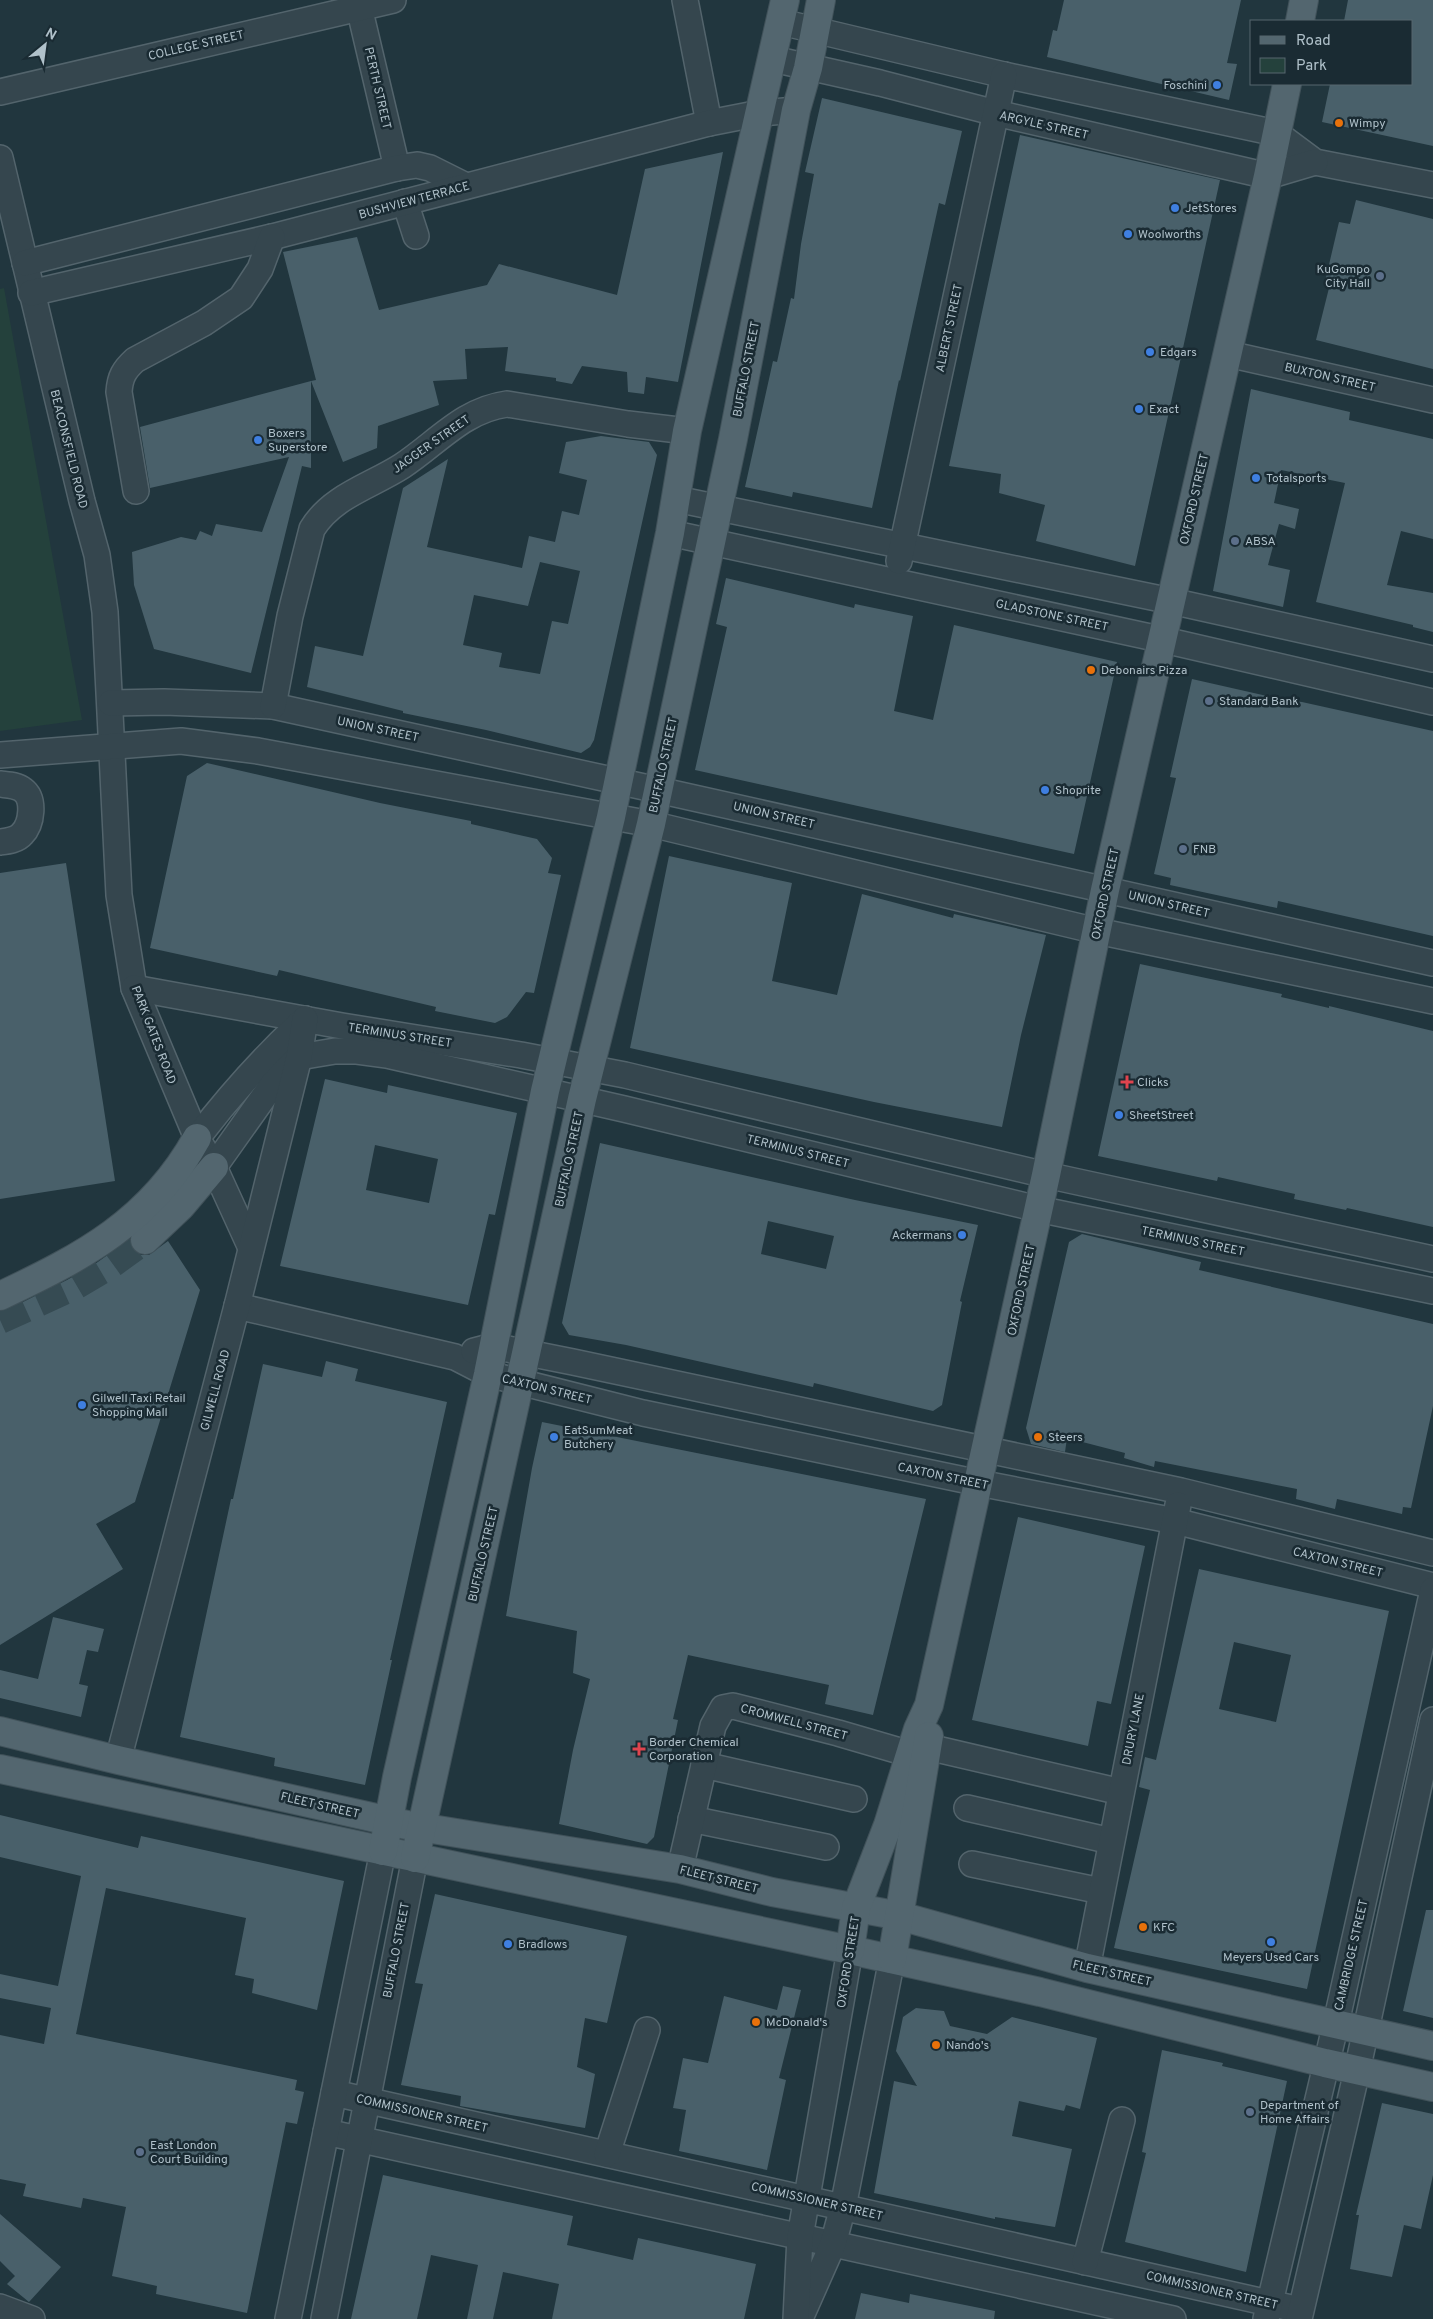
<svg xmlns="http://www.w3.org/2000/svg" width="1433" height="2319" viewBox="0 0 1433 2319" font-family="Overpass,sans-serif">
  <rect width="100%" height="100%" fill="#21363e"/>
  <polygon fill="#24413c" points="4,288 82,720 0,731 0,289"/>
  <g fill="#49606a" fill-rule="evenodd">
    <polygon points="1064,0 1241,0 1227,63 1237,64 1229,100 1047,57 1053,30 1057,31"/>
    <polygon points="1348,0 1433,0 1433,146 1322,122 1330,84 1412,84 1412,21 1344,21"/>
    <polygon points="822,98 962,131 945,205 939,203 900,381 899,380 872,508 793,492 792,497 745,487 773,361 777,362 791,298 794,299 801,244 814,174 805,172"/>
    <polygon points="1020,135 1220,180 1135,566 1036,541 1045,505 999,493 1001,474 949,466"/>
    <polygon points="723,152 678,382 646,377 644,394 628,392 627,372 582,366 572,384 556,381 556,378 505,371 508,347 465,349 467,379 433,381 439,405 378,426 377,448 343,462 311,381 316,380 283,252 357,237 379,310 487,285 499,264 617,295 645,169"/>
    <polygon points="1356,200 1433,219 1433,369 1316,340 1329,288 1324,286 1339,222 1350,224"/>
    <polygon points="311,381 311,468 302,466 251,673 154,649 134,585 132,552 181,537 196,540 200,531 212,536 216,524 262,532 289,457 150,488 140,427"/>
    <polygon points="1251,389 1350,412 1349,420 1433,439 1433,539 1401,531 1387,585 1433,593 1433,632 1413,627 1413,625 1316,602 1345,483 1281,470 1274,503 1299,509 1295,529 1279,524 1268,565 1290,570 1283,607 1213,591"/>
    <path d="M601,436L649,442L657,455L594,740L590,747L581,753L486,730L403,713V711L307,687L315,646L363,656L403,488L448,459L427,547L522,568L529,536L555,542L562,511L579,515L587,480L559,473L566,442ZM540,562L580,571L568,624L552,621L540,674L499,667L502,653L463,645L474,595L528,606Z"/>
    <polygon points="726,578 854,608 855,604 913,616 894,711 933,720 954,625 1117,662 1074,854 695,770 727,627 716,624"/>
    <polygon points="1192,679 1267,696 1265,703 1290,708 1292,701 1302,702 1433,731 1433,936 1278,901 1277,908 1170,885 1171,878 1154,874 1176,778 1170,777"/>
    <polygon points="207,763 380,803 471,821 471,824 537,839 552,858 548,873 561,875 534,993 526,992 507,1017 495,1023 435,1011 436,1007 279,970 277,976 150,948 187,776"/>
    <polygon points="669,856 792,883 772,981 837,995 862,894 953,918 954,914 1046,935 1021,1035 1002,1127 874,1102 630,1048"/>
    <polygon points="66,863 115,1181 0,1199 0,873"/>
    <polygon points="1140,964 1282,994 1281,997 1329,1008 1329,1006 1433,1031 1433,1227 1347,1208 1346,1210 1294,1199 1295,1194 1218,1177 1217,1181 1098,1156"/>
    <path d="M325,1079L387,1093L388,1085L517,1113L495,1215L489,1214L468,1305L280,1266ZM375,1145L438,1159L429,1203L366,1190Z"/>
    <path d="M600,1143L855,1200L978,1225L960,1301L962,1302L942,1405L933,1411L814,1383L813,1387L626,1345L569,1335L562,1323ZM768,1221L834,1236L826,1269L761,1254Z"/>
    <polygon points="1082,1234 1201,1262 1199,1270 1433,1324 1433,1406 1411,1508 1403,1507 1402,1514 1337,1499 1335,1509 1296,1499 1297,1489 1155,1461 1154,1467 1124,1458 1125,1453 1067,1438 1065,1452 1031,1444 1026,1428 1069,1242"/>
    <polygon points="130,1239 133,1250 141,1255 149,1255 168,1241 200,1290 135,1502 96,1524 123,1569 0,1645 0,1311 7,1310 67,1280 95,1264"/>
    <polygon points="326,1361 358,1369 355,1381 447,1402 390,1660 392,1660 365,1785 274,1766 275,1758 180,1737 231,1499 233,1499 263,1364 322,1377"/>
    <polygon points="542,1422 926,1499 873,1715 825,1704 829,1685 688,1655 673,1719 678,1720 654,1837 647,1844 559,1824 573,1750 590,1679 573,1673 577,1631 506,1616 532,1468"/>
    <polygon points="1018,1517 1145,1546 1111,1704 1097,1701 1088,1746 972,1720"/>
    <path d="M1199,1569L1389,1611L1307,1989L1114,1948L1150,1790L1139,1787L1145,1757L1156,1760ZM1234,1642L1291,1655L1276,1722L1219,1709Z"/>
    <polygon points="53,1617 104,1629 98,1652 87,1650 79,1684 88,1686 81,1717 0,1698 0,1670 38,1679"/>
    <polygon points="0,1815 138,1848 141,1836 344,1881 317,2010 252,1993 254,1979 235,1975 246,1918 106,1888 76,2034 297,2080 295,2090 304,2092 297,2124 286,2122 247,2313 156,2294 157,2286 112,2276 126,2207 83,2198 81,2208 23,2196 26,2184 0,2179 0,2035 44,2044 51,2008 0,1998 0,1974 58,1986 81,1876 0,1857"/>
    <polygon points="435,1894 627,1936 607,2023 585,2018 577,2067 595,2074 585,2128 460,2106 461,2096 401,2085 423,1984 415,1983"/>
    <polygon points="1426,1910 1433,1910 1433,2018 1403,2011"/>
    <polygon points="783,1986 801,1990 779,2078 786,2080 767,2170 679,2151 686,2110 673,2108 683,2058 708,2063 724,1996 777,2010"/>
    <polygon points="916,2008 944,2011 950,2026 987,2034 1012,2017 1097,2038 1080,2109 1066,2105 1064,2111 1019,2101 1012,2136 1072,2149 1055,2227 995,2217 995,2219 874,2193 894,2081 917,2086 896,2051 903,2017"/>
    <polygon points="1162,2050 1223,2063 1222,2066 1287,2081 1246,2272 1125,2242 1146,2153 1142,2152"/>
    <polygon points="1382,2103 1433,2114 1433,2175 1421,2229 1404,2225 1392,2277 1350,2269 1359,2215 1356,2215"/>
    <polygon points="383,2175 573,2216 567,2245 633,2260 638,2238 756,2264 744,2319 552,2319 559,2284 503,2272 493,2319 467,2319 478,2265 431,2255 417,2319 351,2319"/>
    <polygon points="0,2214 61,2267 29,2302 7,2284 15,2276 0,2261"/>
    <polygon points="861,2293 909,2303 910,2294 995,2311 994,2319 855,2319"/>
  </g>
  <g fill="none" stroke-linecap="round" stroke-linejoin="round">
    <polyline stroke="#364b53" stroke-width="28" stroke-dasharray="28 14" stroke-linecap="butt" points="0,1320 75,1286 109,1266 145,1240"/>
    <g stroke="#53646c" stroke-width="28">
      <g id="minor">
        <polyline points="685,0 709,123"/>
        <polyline points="359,7 397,168"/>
        <polyline points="781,22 1004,75 1276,133 1315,162 1433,185"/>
        <polyline points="773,59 880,83 996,113 1268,176 1315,162"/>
        <polyline points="0,92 393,0"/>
        <polyline points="0,158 82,501 97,555 105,612 119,895 134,988 197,1138 214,1167 251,1248"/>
        <polyline points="405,202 416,236"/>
        <polyline points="25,263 397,168 417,165 430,168 466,186"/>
        <polyline points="31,293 272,237 709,123 760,113 796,110"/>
        <polyline points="1228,354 1433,400"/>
        <path d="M136,491L119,392C120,377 124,370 135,360L204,323L241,298L260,269L272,237"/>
        <polyline points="676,499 1171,601 1433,659"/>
        <polyline points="670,533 1164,640 1433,702"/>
        <polyline points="899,561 1004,75"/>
        <polyline points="111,703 164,702 273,706 658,790 1433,963"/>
        <path d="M273,706L290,616L312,529C332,496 371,486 402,466C437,443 463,410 507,404L628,424L687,431"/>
        <polyline points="0,755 181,741 258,751 651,824 1097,931 1433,1001"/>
        <path d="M0,784C8,785 17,785 23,790C35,799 32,824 22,834C17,840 8,841 0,842"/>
        <polyline points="134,988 342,1026 521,1055 625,1075 1046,1175 1433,1259"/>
        <path d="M197,1138C230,1095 265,1056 305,1019"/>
        <polyline points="214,1167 273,1084 299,1057 335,1051 357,1051 387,1055 624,1109 1038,1209 1433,1291"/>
        <polyline points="237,1306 455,1357 488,1374 643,1413 979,1483 1175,1521 1433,1586"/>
        <polyline points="474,1351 493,1346 573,1362 1181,1491 1433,1553"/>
        <polyline points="928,1747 1121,1792"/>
        <polyline points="118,1760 237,1306 299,1057 305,1019"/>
        <polyline points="704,1765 854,1799"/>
        <polyline points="967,1808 1111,1841"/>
        <polyline points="691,1819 826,1847"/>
        <polyline points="972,1864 1101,1891"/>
        <polyline points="680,1869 713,1726 723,1708 733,1706 838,1733 910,1754"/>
        <polyline points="1087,1968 1178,1505"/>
        <polyline points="334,2093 1300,2310"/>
        <polyline points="326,2132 1173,2319"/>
        <polyline points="607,2154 647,2030"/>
        <polyline points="1085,2262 1122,2120"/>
        <polyline points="0,2307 32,2319"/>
        <polyline points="802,2314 833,2244 843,2207 892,1959"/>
        <polyline points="288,2319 383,1851"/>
        <polyline points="324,2319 415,1858"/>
        <polyline points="796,2319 800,2237 850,1950"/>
        <polyline points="1266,2319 1336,2023 1433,1590"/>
        <polyline points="1299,2319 1357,2071 1433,1720"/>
      </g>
    </g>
    <g stroke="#41525a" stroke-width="30">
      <g id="major">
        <polyline points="1300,21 1304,0"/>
        <polyline points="145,1240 181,1206 214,1167"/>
        <path d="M0,1296C83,1257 151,1221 197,1138"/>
        <polyline points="0,1731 118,1760 407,1825 680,1869 772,1892 900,1916 1087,1968 1433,2046"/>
        <polyline points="0,1769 850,1950 1040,1992 1325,2063 1433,2087"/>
        <polyline points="383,1851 397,1777 488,1374 545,1091 611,817 670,533 687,431 785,0"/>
        <polyline points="415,1858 582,1099 651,824 733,439 796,110 808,68 821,0"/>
        <polyline points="850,1950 856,1908 888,1825 918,1729 929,1705 1046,1175 1105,890 1268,176 1287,84"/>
        <polyline points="892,1959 929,1736"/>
      </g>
    </g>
    <use href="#minor" stroke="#35464e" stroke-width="25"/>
    <use href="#major" stroke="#53666f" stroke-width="28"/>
  </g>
  <g fill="#3f7fe0" stroke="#1a2b33" stroke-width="2">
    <circle cx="1217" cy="85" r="5"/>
    <circle cx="1175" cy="208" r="5"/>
    <circle cx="1128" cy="234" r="5"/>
    <circle cx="1150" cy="352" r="5"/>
    <circle cx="1139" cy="409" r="5"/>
    <circle cx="258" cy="440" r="5"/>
    <circle cx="1256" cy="478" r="5"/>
    <circle cx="1045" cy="790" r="5"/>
    <circle cx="1119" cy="1115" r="5"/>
    <circle cx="962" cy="1235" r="5"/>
    <circle cx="82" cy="1405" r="5"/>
    <circle cx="554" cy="1437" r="5"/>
    <circle cx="1271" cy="1942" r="5"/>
    <circle cx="508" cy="1944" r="5"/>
  </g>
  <g fill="#e8710a" stroke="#1a2b33" stroke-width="2">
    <circle cx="1339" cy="123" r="5"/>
    <circle cx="1091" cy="670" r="5"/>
    <circle cx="1038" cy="1437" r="5"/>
    <circle cx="1143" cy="1927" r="5"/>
    <circle cx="756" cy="2022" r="5"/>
    <circle cx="936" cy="2045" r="5"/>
  </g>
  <g fill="#5c6f8a" stroke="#1a2b33" stroke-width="2">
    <circle cx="1380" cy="276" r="5"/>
    <circle cx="1235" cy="541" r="5"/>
    <circle cx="1209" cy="701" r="5"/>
    <circle cx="1183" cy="849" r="5"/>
    <circle cx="1250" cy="2112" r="5"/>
    <circle cx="140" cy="2152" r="5"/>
  </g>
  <g fill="#e0444e" stroke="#1a2b33" stroke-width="2">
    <path d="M1124.5 1074.5h5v5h5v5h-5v5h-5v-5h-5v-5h5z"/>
    <path d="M636.5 1741.5h5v5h5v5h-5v5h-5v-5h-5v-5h5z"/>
  </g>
  <g text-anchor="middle" stroke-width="5" stroke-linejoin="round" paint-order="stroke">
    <g font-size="12" fill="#b0c1ca" stroke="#1a2b33">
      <text transform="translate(196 45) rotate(-13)" y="4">COLLEGE STREET</text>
      <text transform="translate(378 88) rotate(77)" y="4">PERTH STREET</text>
      <text transform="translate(1044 125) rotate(13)" y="4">ARGYLE STREET</text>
      <text transform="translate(414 200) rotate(-15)" y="4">BUSHVIEW TERRACE</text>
      <text transform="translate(949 328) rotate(-78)" y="4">ALBERT STREET</text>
      <text transform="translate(746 369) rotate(-79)" y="4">BUFFALO STREET</text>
      <text transform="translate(1330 377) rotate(13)" y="4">BUXTON STREET</text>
      <text transform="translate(431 444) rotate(-35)" y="4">JAGGER STREET</text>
      <text transform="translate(69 449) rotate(76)" y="4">BEACONSFIELD ROAD</text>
      <text transform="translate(1194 499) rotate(-77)" y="4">OXFORD STREET</text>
      <text transform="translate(1052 615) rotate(12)" y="4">GLADSTONE STREET</text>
      <text transform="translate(378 729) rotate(12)" y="4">UNION STREET</text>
      <text transform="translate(663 765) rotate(-78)" y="4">BUFFALO STREET</text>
      <text transform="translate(774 815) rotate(13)" y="4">UNION STREET</text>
      <text transform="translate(1105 894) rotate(-78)" y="4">OXFORD STREET</text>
      <text transform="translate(1169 904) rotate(13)" y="4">UNION STREET</text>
      <text transform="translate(154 1035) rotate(69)" y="4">PARK GATES ROAD</text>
      <text transform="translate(400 1035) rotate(9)" y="4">TERMINUS STREET</text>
      <text transform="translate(798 1151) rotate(14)" y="4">TERMINUS STREET</text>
      <text transform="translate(569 1159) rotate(-78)" y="4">BUFFALO STREET</text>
      <text transform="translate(1193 1241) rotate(12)" y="4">TERMINUS STREET</text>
      <text transform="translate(1021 1290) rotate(-78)" y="4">OXFORD STREET</text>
      <text transform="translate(547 1389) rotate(14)" y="4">CAXTON STREET</text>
      <text transform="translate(215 1390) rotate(-75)" y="4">GILWELL ROAD</text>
      <text transform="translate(943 1476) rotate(12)" y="4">CAXTON STREET</text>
      <text transform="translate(483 1554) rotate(-77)" y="4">BUFFALO STREET</text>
      <text transform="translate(1338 1562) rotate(14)" y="4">CAXTON STREET</text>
      <text transform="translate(794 1722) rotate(15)" y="4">CROMWELL STREET</text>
      <text transform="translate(1133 1729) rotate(-79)" y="4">DRURY LANE</text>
      <text transform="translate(320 1805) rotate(13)" y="4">FLEET STREET</text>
      <text transform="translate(719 1879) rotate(14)" y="4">FLEET STREET</text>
      <text transform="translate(396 1950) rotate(-79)" y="4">BUFFALO STREET</text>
      <text transform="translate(1351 1955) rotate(-77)" y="4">CAMBRIDGE STREET</text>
      <text transform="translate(848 1962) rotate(-81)" y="4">OXFORD STREET</text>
      <text transform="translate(1112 1973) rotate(13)" y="4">FLEET STREET</text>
      <text transform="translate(422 2113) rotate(13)" y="4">COMMISSIONER STREET</text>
      <text transform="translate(817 2201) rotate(13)" y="4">COMMISSIONER STREET</text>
      <text transform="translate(1212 2290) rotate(13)" y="4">COMMISSIONER STREET</text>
    </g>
    <g font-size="12" fill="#b0c1ca" stroke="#1a2b33" text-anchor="start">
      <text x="1207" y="89" text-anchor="end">Foschini</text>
      <text x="1349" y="127">Wimpy</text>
      <text x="1185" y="212">JetStores</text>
      <text x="1138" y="238">Woolworths</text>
      <text x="1370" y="273" text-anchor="end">KuGompo<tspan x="1370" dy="14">City Hall</tspan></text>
      <text x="1160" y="356">Edgars</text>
      <text x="1149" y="413">Exact</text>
      <text x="268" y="437">Boxers<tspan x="268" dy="14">Superstore</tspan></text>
      <text x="1266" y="482">Totalsports</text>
      <text x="1245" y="545">ABSA</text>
      <text x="1101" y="674">Debonairs Pizza</text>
      <text x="1219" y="705">Standard Bank</text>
      <text x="1055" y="794">Shoprite</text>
      <text x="1193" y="853">FNB</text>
      <text x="1137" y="1086">Clicks</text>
      <text x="1129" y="1119">SheetStreet</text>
      <text x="952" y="1239" text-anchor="end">Ackermans</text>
      <text x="92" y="1402">Gilwell Taxi Retail<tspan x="92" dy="14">Shopping Mall</tspan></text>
      <text x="564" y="1434">EatSumMeat<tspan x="564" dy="14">Butchery</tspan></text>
      <text x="1048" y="1441">Steers</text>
      <text x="649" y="1746">Border Chemical<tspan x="649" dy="14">Corporation</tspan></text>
      <text x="1153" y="1931">KFC</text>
      <text x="518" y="1948">Bradlows</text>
      <text x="1271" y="1961" text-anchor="middle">Meyers Used Cars</text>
      <text x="766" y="2026">McDonald's</text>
      <text x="946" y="2049">Nando's</text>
      <text x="1260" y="2109">Department of<tspan x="1260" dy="14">Home Affairs</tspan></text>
      <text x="150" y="2149">East London<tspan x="150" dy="14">Court Building</tspan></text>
    </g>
  </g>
  <rect x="1250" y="20" width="162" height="65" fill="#1a2b33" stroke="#56676f"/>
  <rect x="1260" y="36" width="25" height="8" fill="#53666f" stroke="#56676f"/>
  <text x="1296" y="45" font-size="15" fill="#b0c1ca">Road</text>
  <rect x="1260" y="58" width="25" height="15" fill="#24413c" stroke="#56676f"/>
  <text x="1296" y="70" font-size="15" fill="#b0c1ca">Park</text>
  <g transform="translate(45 45) rotate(29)" stroke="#1a2b33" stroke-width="4" paint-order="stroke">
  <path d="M0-4L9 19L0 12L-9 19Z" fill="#b0c1ca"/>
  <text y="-8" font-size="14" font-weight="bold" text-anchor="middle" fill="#b0c1ca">N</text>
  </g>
</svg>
